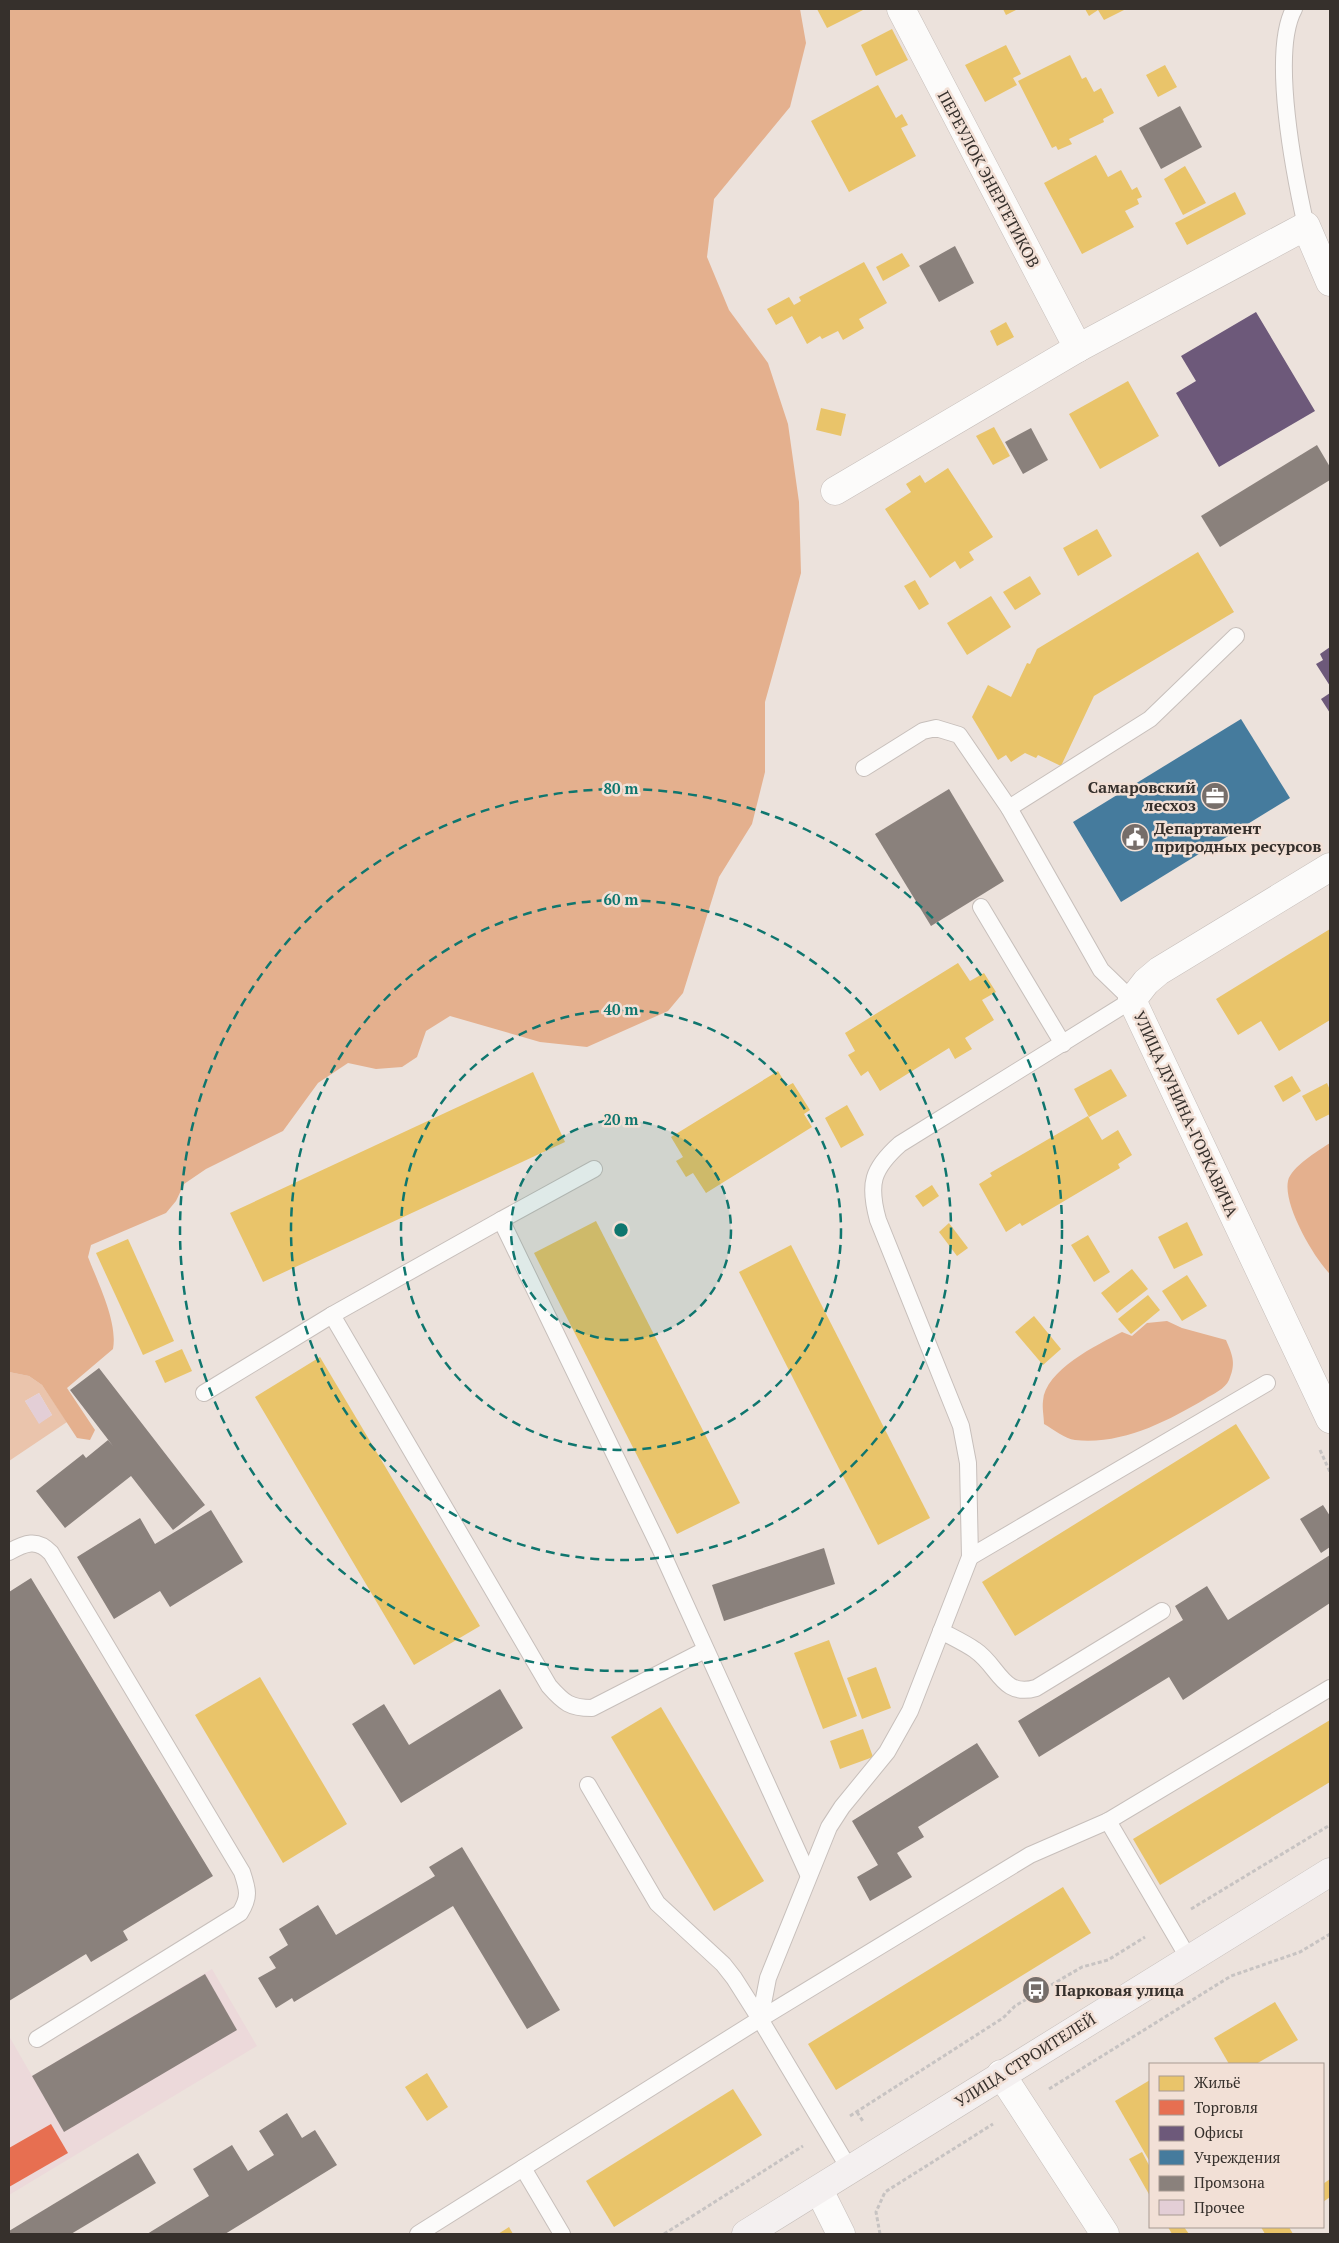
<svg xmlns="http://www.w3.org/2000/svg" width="1339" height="2243" viewBox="0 0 1339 2243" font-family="'PT Serif',serif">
  <rect width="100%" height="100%" fill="#ece2dc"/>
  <polygon fill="#ecd9da" points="212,1969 257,2046 9,2195 9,2036 32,2076"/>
  <path fill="#eac4ac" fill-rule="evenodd" d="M9,1372L29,1376L42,1385L67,1422L9,1461ZM39,1393L52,1415L39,1423L25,1401Z"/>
  <g fill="#e4b08e">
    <path d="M9,9H800L806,43L790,107L714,199L707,257L729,310L768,363L788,424L799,502L801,573L765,702V772L752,824L719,877L683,993L668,1011L587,1047L540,1042L450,1016L426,1031L417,1057L402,1067L376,1069L348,1063L318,1083L283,1131L206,1169L184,1184L176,1201L166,1213L91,1245L88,1257C98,1283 118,1322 113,1349L67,1388L95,1430L90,1440L77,1438L42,1385L29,1376L9,1372Z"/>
    <path d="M1330,1143V1274C1314,1258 1283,1205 1288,1181C1291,1167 1318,1151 1330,1143Z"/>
    <path d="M1167,1321L1182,1328L1226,1340C1233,1356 1236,1364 1229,1380C1225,1389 1213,1394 1205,1399C1166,1422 1122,1445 1075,1440C1065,1439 1053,1429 1044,1424C1044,1417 1042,1408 1043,1401C1045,1370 1097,1345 1122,1332L1132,1336L1147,1323Z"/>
  </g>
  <g fill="#e9c46a">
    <polygon points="817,9 865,9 827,28"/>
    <polygon points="1003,9 1018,9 1006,15"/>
    <polygon points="1085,9 1126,9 1104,20 1098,10 1089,16"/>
    <polygon points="892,29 908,60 876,76 861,45"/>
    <polygon points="1006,45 1021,74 1013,78 1017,85 985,102 965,65"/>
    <polygon points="1070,55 1082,79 1086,77 1094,92 1101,88 1114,113 1103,119 1104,122 1069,139 1072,144 1058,150 1056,146 1052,148 1018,81"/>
    <polygon points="1165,65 1177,87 1158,97 1146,75"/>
    <polygon points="878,85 896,118 902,114 908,125 901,128 916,156 849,192 811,121"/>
    <polygon points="1096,155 1108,177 1121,170 1132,190 1137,187 1142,197 1137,199 1139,204 1125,211 1134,227 1082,254 1044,183"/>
    <polygon points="1185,166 1206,203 1183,215 1164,179"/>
    <polygon points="1235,192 1246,214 1187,245 1175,223"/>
    <polygon points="902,253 910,266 883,281 876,267"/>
    <polygon points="864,262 887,303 859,319 864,328 843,340 838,331 822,339 820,336 807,344 792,316 776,325 767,309 789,297 794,305 801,301 799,297"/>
    <polygon points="1006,322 1014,337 997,346 990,331"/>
    <polygon points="1128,381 1159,436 1100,469 1069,414"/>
    <polygon points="821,408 846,414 841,436 816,430"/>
    <polygon points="994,427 1010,456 993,465 976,436"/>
    <polygon points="948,468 993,537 969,552 974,560 960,569 955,561 930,578 885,509 911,492 906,484 920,475 925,483"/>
    <polygon points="1097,529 1112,556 1078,576 1063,548"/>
    <polygon points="1198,552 1234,612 1094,696 1061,766 1038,755 1036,758 1025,753 1011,762 1006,755 998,760 972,717 988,685 1011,697 1027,663 1030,664 1037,649"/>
    <polygon points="1030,576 1041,594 1015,610 1003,592"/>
    <polygon points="915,580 929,604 919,610 904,586"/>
    <polygon points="991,596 1011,627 967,655 947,623"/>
    <polygon points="1330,929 1330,1020 1279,1051 1261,1021 1238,1035 1216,999"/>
    <polygon points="958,963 970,981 984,973 996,992 982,1000 994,1020 965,1038 972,1049 955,1059 949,1048 880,1091 868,1071 861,1076 848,1055 855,1051 845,1033"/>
    <polygon points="1111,1069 1127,1096 1089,1117 1074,1089"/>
    <polygon points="778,1071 787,1086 793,1083 810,1110 804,1114 812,1127 706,1193 693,1173 686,1177 676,1161 683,1157 671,1137"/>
    <polygon points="533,1072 565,1142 263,1282 230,1213"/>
    <polygon points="1292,1076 1301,1091 1283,1102 1274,1086"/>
    <polygon points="1327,1083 1330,1090 1330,1114 1316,1121 1302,1096"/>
    <polygon points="847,1105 864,1135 841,1148 825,1118"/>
    <polygon points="1088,1116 1102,1140 1118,1130 1132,1155 1118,1164 1120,1168 1022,1226 1020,1223 1006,1232 979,1184 992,1176 990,1173"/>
    <polygon points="932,1185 939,1196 923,1207 915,1196"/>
    <polygon points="596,1221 740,1503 677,1534 534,1253"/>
    <polygon points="1187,1222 1203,1255 1174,1269 1158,1237"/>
    <polygon points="949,1223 968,1248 957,1256 939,1232"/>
    <polygon points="1088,1235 1110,1272 1094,1282 1071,1245"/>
    <polygon points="128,1239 174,1341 143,1355 96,1253"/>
    <polygon points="791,1245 930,1518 878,1545 739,1272"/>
    <polygon points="1132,1269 1148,1289 1117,1313 1101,1293"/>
    <polygon points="1187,1275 1207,1306 1182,1321 1162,1291"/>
    <polygon points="1148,1295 1160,1310 1131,1334 1118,1319"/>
    <polygon points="1034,1316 1061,1349 1043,1365 1015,1332"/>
    <polygon points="182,1349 192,1371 165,1383 155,1361"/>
    <polygon points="320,1357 480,1626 414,1665 255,1397"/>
    <polygon points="1236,1424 1270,1478 1015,1636 982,1582"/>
    <polygon points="829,1640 857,1716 823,1729 794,1653"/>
    <polygon points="876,1667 891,1708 862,1719 847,1678"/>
    <polygon points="260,1677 347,1824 283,1863 195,1715"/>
    <polygon points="661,1707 764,1881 714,1911 611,1737"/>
    <polygon points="1330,1720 1330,1782 1160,1885 1133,1839"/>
    <polygon points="863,1729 873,1757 840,1769 830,1741"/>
    <polygon points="1063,1887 1091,1933 836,2090 808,2044"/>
    <polygon points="1275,2002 1298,2040 1256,2064 1229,2064 1214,2038"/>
    <polygon points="427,2073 448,2107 427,2121 405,2087"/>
    <polygon points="1150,2080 1150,2162 1115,2101"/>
    <polygon points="733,2089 762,2135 614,2227 586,2181"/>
    <polygon points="1142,2152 1150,2167 1150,2196 1129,2159"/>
    <polygon points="1330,2179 1330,2197 1323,2202 1323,2184"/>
    <polygon points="509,2227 513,2234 498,2234"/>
    <polygon points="1168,2227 1184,2227 1189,2234 1172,2234"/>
    <polygon points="1261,2227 1289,2227 1293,2234 1265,2234"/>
  </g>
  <polygon fill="#e76f51" points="51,2124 68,2153 9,2187 9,2148"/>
  <g fill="#6d597a">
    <polygon points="1256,312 1315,411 1219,467 1176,393 1196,381 1181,356"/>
    <polygon points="1330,647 1330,686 1316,664 1323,660 1320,654"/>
    <polygon points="1330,693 1330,713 1321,699"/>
  </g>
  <polygon fill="#457b9d" points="1241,719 1290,798 1121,902 1073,822"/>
  <g fill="#8a817c">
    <polygon points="1180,106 1202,147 1161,169 1139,128"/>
    <polygon points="955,246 974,283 939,302 919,266"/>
    <polygon points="1031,428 1048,460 1023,474 1005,442"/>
    <polygon points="1317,445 1330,467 1330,480 1220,547 1201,516"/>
    <polygon points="949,789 1004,881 931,926 875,834"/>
    <polygon points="99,1368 205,1505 173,1530 131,1476 65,1528 36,1491 83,1454 86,1458 108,1440 113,1446 70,1390"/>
    <polygon points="1323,1505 1330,1516 1330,1547 1321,1553 1300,1519"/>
    <polygon points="211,1510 243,1562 170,1607 160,1591 114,1619 77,1557 140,1518 155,1544"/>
    <polygon points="824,1548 835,1584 724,1621 712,1585"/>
    <polygon points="1330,1555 1330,1603 1183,1700 1169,1677 1039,1757 1018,1721 1183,1620 1175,1606 1207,1586 1228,1620"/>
    <polygon points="31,1578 213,1876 123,1931 128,1940 91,1962 86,1954 9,2001 9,1592"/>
    <polygon points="500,1689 523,1728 401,1803 352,1724 384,1704 409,1745"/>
    <polygon points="977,1743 999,1777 918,1827 924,1837 897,1853 912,1877 870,1901 857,1877 878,1865 852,1821"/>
    <polygon points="462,1847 560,2010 527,2029 453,1906 294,2002 292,1998 276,2008 258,1978 276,1968 269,1957 288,1945 279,1929 318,1905 336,1935 435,1876 429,1867"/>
    <polygon points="205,1974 237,2030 64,2132 32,2076"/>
    <polygon points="287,2113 302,2138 315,2130 337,2165 225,2234 147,2234 209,2196 193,2169 232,2145 248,2171 274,2155 259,2131"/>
    <polygon points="138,2153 156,2183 71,2234 9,2234 9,2231"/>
  </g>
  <polygon fill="#e3ced6" points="39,1393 52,1415 39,1424 25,1401"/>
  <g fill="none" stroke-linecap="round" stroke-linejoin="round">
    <g stroke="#c7bfbb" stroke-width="18">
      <g id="service">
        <path d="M1294,9C1270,53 1295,177 1306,226"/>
        <polyline points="1009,808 1150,719 1236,636"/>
        <polyline points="981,907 1063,1044"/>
        <polyline points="501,1220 594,1169"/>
        <polyline points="204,1393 332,1315"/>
        <path d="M9,1552C25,1543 37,1538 51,1553L242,1872C248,1890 250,1897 240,1913L37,2039"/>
        <polyline points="970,1557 1267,1383"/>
        <path d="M941,1631C952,1637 965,1643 975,1650C999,1666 1002,1698 1036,1688L1162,1611"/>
        <path d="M705,1650L592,1708C570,1708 564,1703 549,1686L332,1315L501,1220L659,1546L808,1874"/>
        <polyline points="588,1785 657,1903 723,1964 734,1978 760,2019"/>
        <polyline points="1108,1821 1189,1959"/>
        <polyline points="523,2168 760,2019 1030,1855 1108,1821 1330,1688"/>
        <path d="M850,2170L760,2019L768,1978L829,1827L842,1807L887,1752L910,1711L970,1557L968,1463L961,1426L878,1220C868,1184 872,1169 900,1144L1132,1000L1101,970L1009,808L959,735L936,728L923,731L864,768"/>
        <polyline points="418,2234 523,2168 562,2234"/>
      </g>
    </g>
    <g stroke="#c7bfbb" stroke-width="29">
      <g id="minor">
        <polyline points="901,9 1078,348 1306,226 1330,282"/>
        <polyline points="835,491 1078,348"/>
        <polyline points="1330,867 1159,971 1146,982 1132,1000 1330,1419"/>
        <polyline points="1001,2074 1105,2234"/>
      </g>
    </g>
    <g stroke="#c7bfbb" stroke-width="29">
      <polyline id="tertiary" points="819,2190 841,2234"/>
    </g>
    <g stroke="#c7bfbb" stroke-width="29">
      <polyline id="secondary" points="746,2234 1330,1872"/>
    </g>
    <g stroke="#c7c3c2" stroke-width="3" stroke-dasharray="4 2.5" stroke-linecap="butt">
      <polyline points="1320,1450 1330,1472"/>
      <polyline points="1191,1909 1330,1825"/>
      <polyline points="1049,2089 1231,1976 1300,1952 1330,1934"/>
      <polyline points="857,2112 864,2123"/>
      <polyline points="850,2116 1003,2018 1015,2006 1082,1967 1108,1960 1145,1937"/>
      <polyline points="664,2234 803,2146"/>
      <polyline points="880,2234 876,2212 885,2192 993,2124"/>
    </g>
    <use href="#service" stroke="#fcfbfa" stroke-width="16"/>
    <use href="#minor" stroke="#fcfbfa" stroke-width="28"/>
    <use href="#tertiary" stroke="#fcfbfa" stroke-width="28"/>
    <use href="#secondary" stroke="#f4f0f0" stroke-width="28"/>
  </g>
  <circle cx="621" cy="1230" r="110" fill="#0f766e" fill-opacity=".12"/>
  <g fill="none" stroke="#0f766e" stroke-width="2.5" stroke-dasharray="9 6">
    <circle cx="621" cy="1230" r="110"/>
    <circle cx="621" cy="1230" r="220"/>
    <circle cx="621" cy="1230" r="330"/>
    <circle cx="621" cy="1230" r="441"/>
  </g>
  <defs>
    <g id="office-disc" transform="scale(1.4375)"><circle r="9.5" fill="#766e6a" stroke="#f2e0d6"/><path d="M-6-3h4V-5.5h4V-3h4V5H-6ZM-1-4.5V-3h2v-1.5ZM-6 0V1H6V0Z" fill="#fff"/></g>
    <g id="civic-disc" transform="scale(1.4375)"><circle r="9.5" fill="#766e6a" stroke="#f2e0d6"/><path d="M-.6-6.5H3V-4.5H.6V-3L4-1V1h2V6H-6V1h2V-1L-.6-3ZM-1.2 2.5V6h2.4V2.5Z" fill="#fff"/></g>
    <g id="bus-disc" transform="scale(1.4375)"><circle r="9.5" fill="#766e6a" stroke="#f2e0d6"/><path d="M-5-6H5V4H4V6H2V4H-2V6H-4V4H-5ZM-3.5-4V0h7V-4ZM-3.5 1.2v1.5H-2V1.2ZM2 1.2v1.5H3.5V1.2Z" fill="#fff"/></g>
  </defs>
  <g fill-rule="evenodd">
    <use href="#office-disc" x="1215" y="796"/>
    <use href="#civic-disc" x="1135" y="837"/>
    <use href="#bus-disc" x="1036" y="1990"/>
  </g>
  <g text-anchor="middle" stroke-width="5" stroke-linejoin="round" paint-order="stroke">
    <g font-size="16" fill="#36302c" stroke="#f2e0d6">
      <text transform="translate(989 179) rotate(62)" y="6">ПЕРЕУЛОК ЭНЕРГЕТИКОВ</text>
      <text transform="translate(1186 1114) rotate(65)" y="6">УЛИЦА ДУНИНА-ГОРКАВИЧА</text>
      <text transform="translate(1025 2060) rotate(-32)" y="6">УЛИЦА СТРОИТЕЛЕЙ</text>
    </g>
    <g font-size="16" font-weight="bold" fill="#36302c" stroke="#f2e0d6" text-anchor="start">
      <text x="1196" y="793" text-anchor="end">Самаровский<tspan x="1196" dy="18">лесхоз</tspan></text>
      <text x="1154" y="834">Департамент<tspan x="1154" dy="18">природных ресурсов</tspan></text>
      <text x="1055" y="1996">Парковая улица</text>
    </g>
  </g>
  <circle cx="621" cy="1230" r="8" fill="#0f766e" stroke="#f2e0d6" stroke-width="2.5"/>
  <g font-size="15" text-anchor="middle" font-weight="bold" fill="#0f766e" stroke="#f2e0d6" stroke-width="5" stroke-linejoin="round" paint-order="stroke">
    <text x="621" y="794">80 m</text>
    <text x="621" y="905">60 m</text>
    <text x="621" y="1015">40 m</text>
    <text x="621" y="1125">20 m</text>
  </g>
  <rect width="1339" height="2243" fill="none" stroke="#36302c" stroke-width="20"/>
  <rect x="1149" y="2063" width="175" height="165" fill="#f2e0d6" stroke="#a79a92"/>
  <rect x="1159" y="2076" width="25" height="15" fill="#e9c46a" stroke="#a79a92"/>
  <text x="1194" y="2088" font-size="15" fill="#36302c">Жильё</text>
  <rect x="1159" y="2100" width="25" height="15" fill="#e76f51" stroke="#a79a92"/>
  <text x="1194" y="2113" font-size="15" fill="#36302c">Торговля</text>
  <rect x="1159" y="2126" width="25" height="15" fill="#6d597a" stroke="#a79a92"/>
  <text x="1194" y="2138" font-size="15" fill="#36302c">Офисы</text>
  <rect x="1159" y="2150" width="25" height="15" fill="#457b9d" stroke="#a79a92"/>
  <text x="1194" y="2163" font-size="15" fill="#36302c">Учреждения</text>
  <rect x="1159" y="2176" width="25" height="15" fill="#8a817c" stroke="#a79a92"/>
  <text x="1194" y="2188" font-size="15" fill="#36302c">Промзона</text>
  <rect x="1159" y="2200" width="25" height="15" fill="#e3ced6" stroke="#a79a92"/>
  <text x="1194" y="2213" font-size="15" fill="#36302c">Прочее</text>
</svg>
